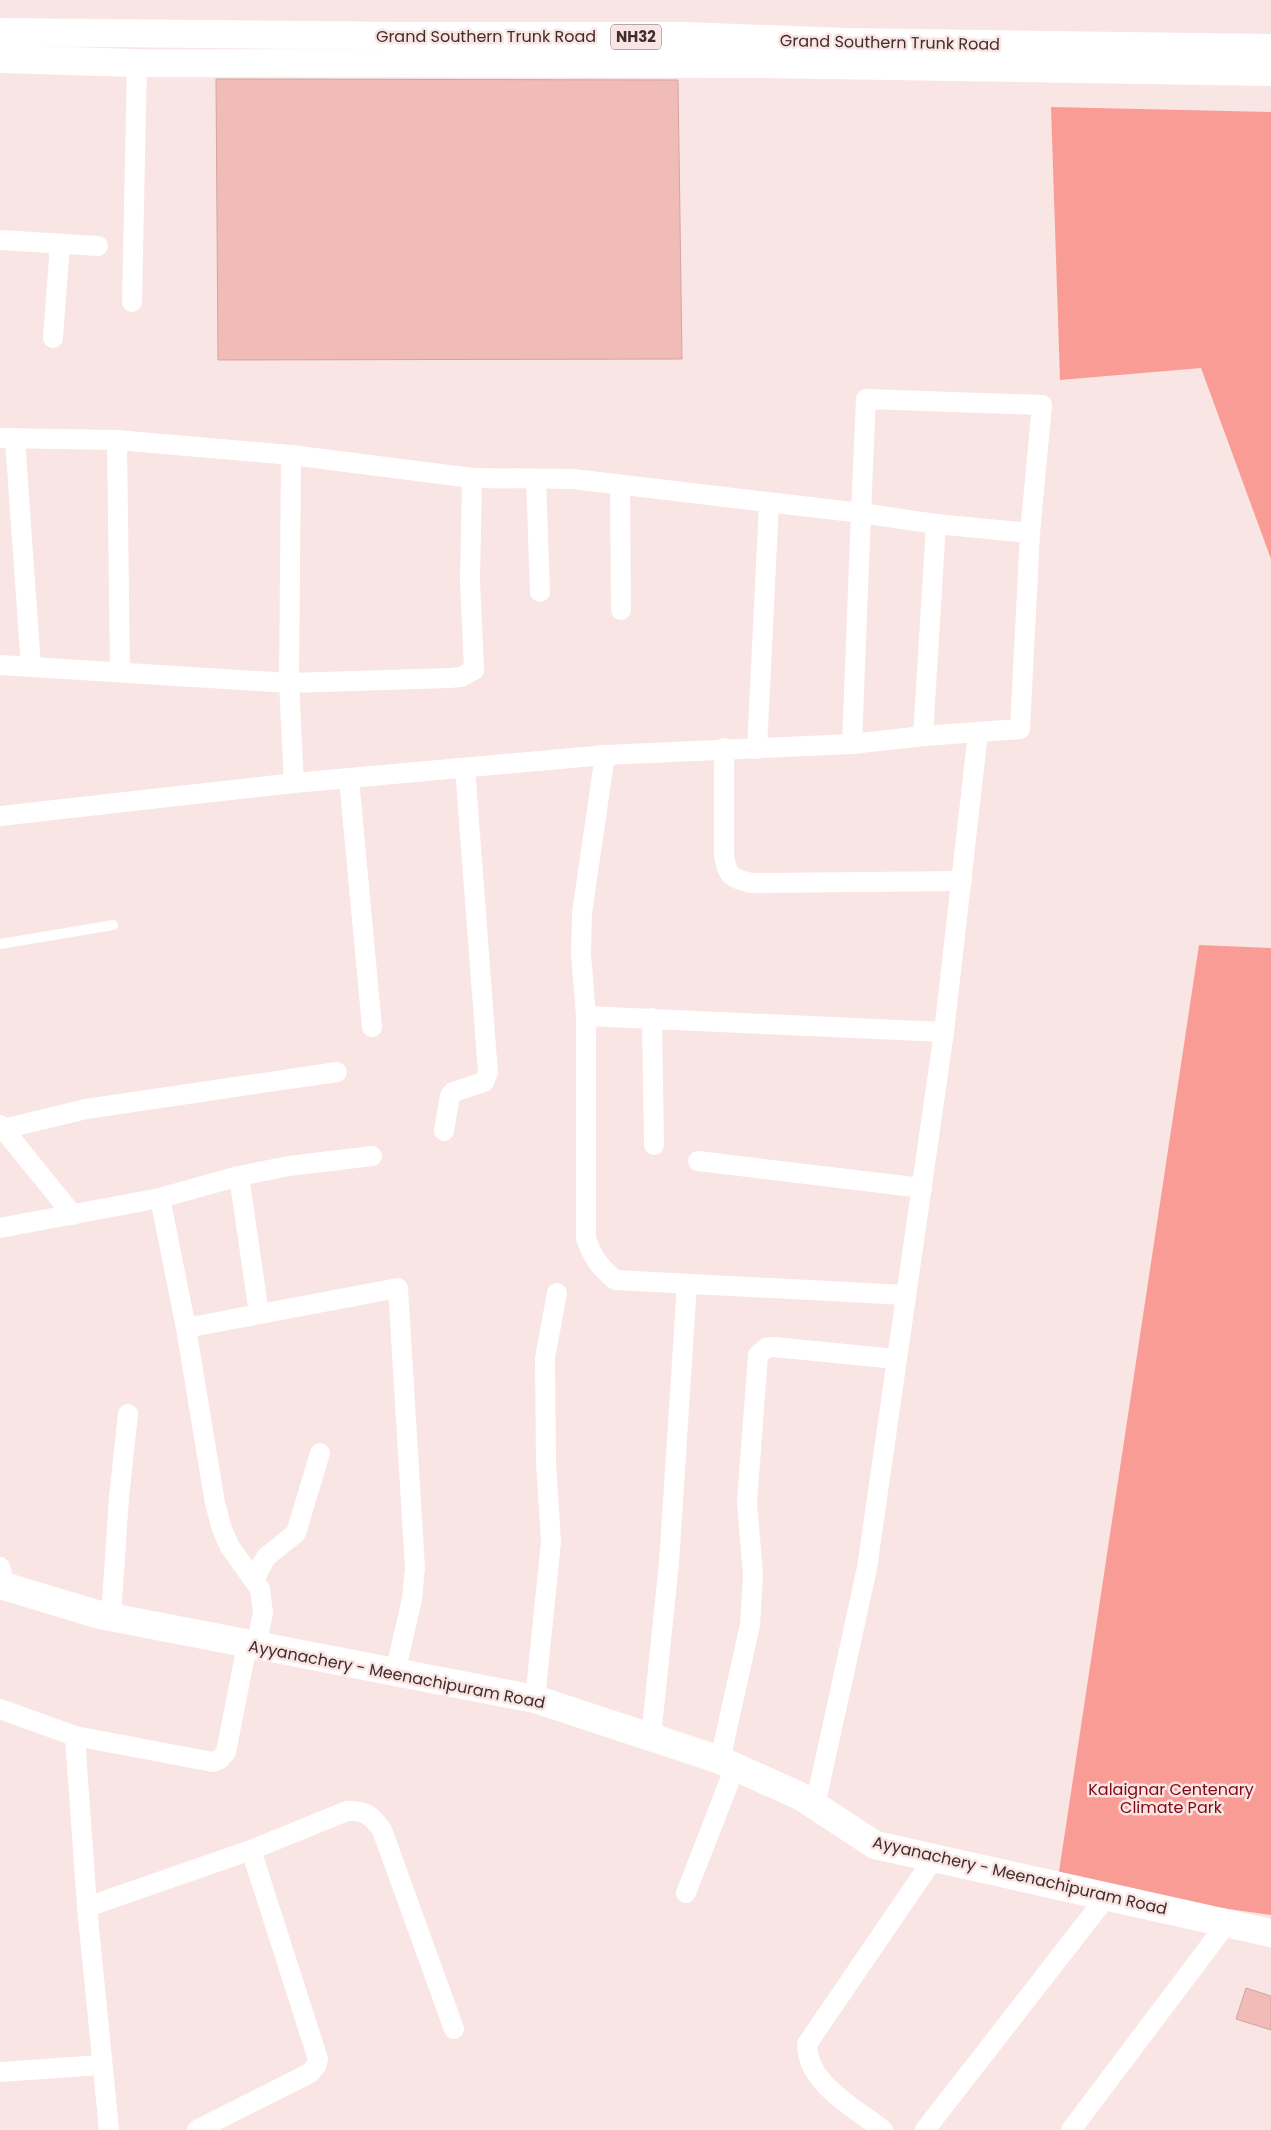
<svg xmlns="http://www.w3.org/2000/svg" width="1271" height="2130" viewBox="0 0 1271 2130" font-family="Poppins,sans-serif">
  <rect width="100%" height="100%" fill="#f9e5e3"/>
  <g fill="#fa9c96">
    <polygon points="1051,107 1271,112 1271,559 1201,368 1060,380"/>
    <polygon points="1199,945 1271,948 1271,1915 1057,1885"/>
  </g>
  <g fill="#f1bcb7" stroke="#d3a4a0">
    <polygon points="216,79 678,80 682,359 218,360"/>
    <polygon points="1246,1988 1271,1996 1271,2030 1236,2019"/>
  </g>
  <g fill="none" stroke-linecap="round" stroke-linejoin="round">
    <polyline stroke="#fff" stroke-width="10" points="0,944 113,925"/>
    <g stroke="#fff" stroke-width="20">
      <polyline points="0,240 98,246"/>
      <polyline points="132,302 137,63"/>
      <polyline points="53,338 60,244"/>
      <polyline points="0,438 117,440 291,455 472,478 573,479 861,513 852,744"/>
      <polyline points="15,439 31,667"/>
      <polyline points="117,440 120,671"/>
      <polyline points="291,455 289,683 449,678 461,677 474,670 470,580 472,478"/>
      <polyline points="536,479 540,592"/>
      <polyline points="620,485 621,610"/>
      <polyline points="0,665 289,683 294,783"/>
      <polyline points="923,736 1020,729 1030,533 1042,405 866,399 861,513 936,524 1030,533"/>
      <path d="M724,748V856C728,877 731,878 751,883L962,881"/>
      <polyline points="757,749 769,503"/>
      <path d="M605,755L582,913L581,954L586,1016V1238C592,1257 600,1267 615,1280L905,1295"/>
      <polyline points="349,779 372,1027"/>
      <polyline points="0,816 294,783 605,755 852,744 923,736 936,524"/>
      <polyline points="586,1016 944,1032"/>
      <polyline points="652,1018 654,1145"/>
      <polyline points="0,1125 73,1215"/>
      <polyline points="3,1129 86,1109 337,1072"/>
      <polyline points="444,1131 450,1096 453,1092 484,1082 488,1073 465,768"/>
      <polyline points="698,1161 922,1188"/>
      <polyline points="239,1176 259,1314"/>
      <polyline points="160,1198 186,1328 215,1503 222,1529 230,1547 260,1589 263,1613 256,1646"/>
      <polyline points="0,1228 160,1198 239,1176 289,1166 372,1156"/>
      <polyline points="186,1328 398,1288 415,1568 412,1599 395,1673"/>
      <polyline points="0,1567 6,1587"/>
      <polyline points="254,1580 266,1557 296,1533 320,1453"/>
      <polyline points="111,1617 119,1497 128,1414"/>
      <polyline points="535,1699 551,1542 546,1462 545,1358 557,1293"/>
      <polyline points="0,1709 75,1736 213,1762 220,1759 226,1752 247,1645"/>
      <polyline points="75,1736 87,1907 109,2130"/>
      <polyline points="651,1737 669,1563 687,1284"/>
      <polyline points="720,1760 750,1625 753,1575 747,1502 758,1355 766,1348 774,1347 896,1359"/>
      <polyline points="815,1806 867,1568 944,1032 978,733"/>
      <polyline points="686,1893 735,1767"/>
      <path d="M87,1907L251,1850L347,1811C365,1810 371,1815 382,1830L454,2029"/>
      <polyline points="0,2072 101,2065"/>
      <polyline points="197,2130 310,2073 316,2066 318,2059 251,1850"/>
      <path d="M883,2130C855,2108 807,2084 807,2044L934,1858"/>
      <polyline points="925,2130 1107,1896"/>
      <polyline points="1071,2130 1227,1923"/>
    </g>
    <g stroke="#fff" stroke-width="28">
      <polyline points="0,59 137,63 757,64 1271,72"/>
      <polyline points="0,1585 100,1615 535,1699 720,1760 802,1797 875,1845 1271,1933"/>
    </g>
    <polyline stroke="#fff" stroke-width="28" points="0,32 405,36 686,36 845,42 1271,48"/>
  </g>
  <g text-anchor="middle" stroke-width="5" stroke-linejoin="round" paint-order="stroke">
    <rect fill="#f9e5e3" stroke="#786563" stroke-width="1" x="611" y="24.5" width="50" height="25" rx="4"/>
    <g font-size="15" font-weight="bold" fill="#412e2c">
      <text x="636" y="42">NH32</text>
    </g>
    <g font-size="16" fill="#412e2c" stroke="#f9e5e3">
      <text x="486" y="42">Grand Southern Trunk Road</text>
      <text transform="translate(890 42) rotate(1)" y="6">Grand Southern Trunk Road</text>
      <text transform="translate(397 1674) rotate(11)" y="6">Ayyanachery - Meenachipuram Road</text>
      <text transform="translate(1020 1875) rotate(13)" y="6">Ayyanachery - Meenachipuram Road</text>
    </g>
    <g font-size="16" fill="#800916" stroke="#f9e5e3">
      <text x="1171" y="1795">Kalaignar Centenary<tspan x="1171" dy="18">Climate Park</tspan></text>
    </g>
  </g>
</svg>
